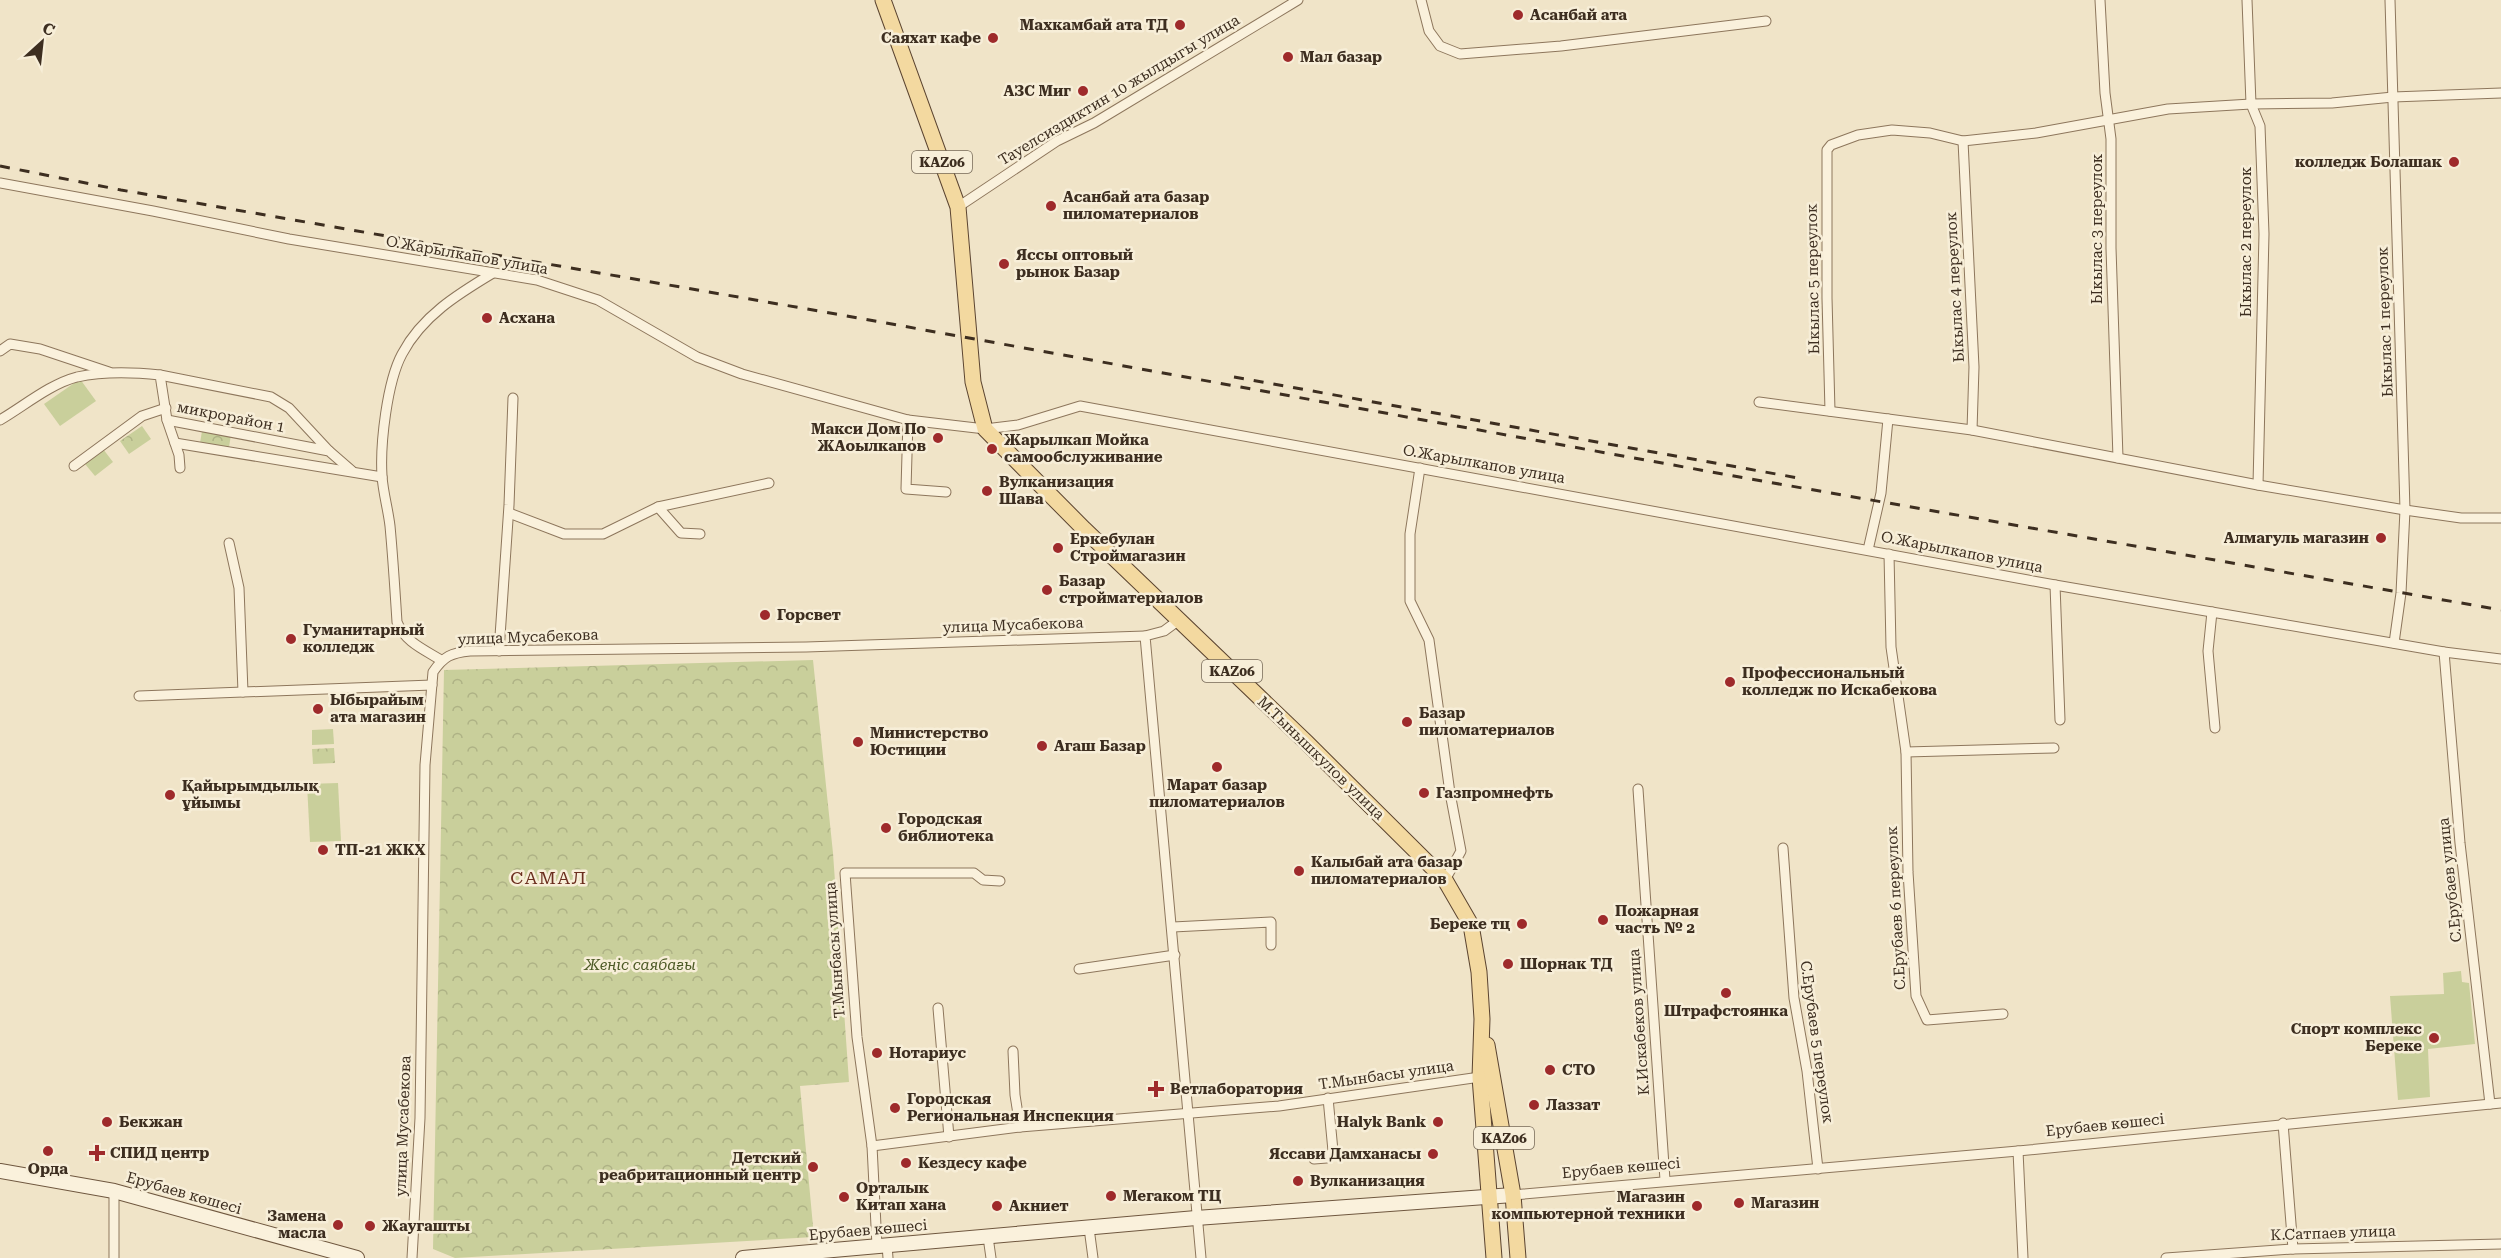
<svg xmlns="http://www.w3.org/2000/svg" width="2501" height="1258" viewBox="0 0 2501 1258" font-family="'Roboto Serif',serif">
  <defs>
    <pattern id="forest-crowns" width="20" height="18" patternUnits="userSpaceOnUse" patternTransform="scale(1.5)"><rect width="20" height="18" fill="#c9cf9b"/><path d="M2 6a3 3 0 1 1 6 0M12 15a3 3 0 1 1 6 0" fill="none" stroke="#aeb285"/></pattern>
  </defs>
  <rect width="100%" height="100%" fill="#f0e4c8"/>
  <g fill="#c9cf9b">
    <polygon points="80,379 96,401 60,426 44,404"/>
    <polygon points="103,449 113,462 95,476 85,464"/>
    <polygon points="333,729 334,744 312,745 312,730"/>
    <polygon points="338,783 341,841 310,842 307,784"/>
    <polygon points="2461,971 2462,982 2469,983 2475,1044 2428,1049 2430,1097 2398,1100 2390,996 2444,994 2443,973"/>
  </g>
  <g fill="url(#forest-crowns)">
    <polygon points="142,426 151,439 129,454 120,441"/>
    <polygon points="202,431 231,435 229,447 200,443"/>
    <polygon points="813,660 833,853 849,1082 800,1086 814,1237 455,1258 433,1249 444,670"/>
    <polygon points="334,748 335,763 313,764 312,749"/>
  </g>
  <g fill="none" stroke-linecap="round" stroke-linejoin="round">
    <g stroke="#8d765c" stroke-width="11">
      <g id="minor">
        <polyline points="1421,0 1429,31 1440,46 1460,54 1561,46 1766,21"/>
        <polyline points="2100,0 2105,93 2111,139 2111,248 2118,458"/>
        <polyline points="2247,0 2251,104 2260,126 2264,234 2258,485"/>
        <polyline points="2390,0 2405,510 2401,593 2394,643"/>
        <polyline points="1963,141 1974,367 1972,430"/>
        <polyline points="0,183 153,211 289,239 537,280 598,300 697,357 742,374 908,420 985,429 1018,425 1080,406 2055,585 2444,652 2501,659"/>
        <polyline points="958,207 1057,141 1094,123 1298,0"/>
        <polyline points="0,351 10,344 40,349 109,372"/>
        <polyline points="160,375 271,397 289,408 329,451"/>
        <polyline points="1759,402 1972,430 2258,485 2405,510 2461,518 2501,518"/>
        <polyline points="1830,411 1827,298 1827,150 1831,145 1858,135 1892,130 1930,133 1963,141 2036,133 2168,109 2251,104 2332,103 2393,97 2501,93"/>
        <path d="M0,420C24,406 50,384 77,377C104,371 133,372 160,375L167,420L179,455L180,468"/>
        <polyline points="167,420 329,451 352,471"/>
        <polyline points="908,420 906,489 946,492"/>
        <polyline points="175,443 382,477"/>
        <polyline points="74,466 142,416 166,408"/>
        <polyline points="1420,468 1410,534 1410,601 1429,640 1450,793 1461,851 1445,880"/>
        <polyline points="658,507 681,533 700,534"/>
        <polyline points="509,513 564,534 603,534 658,507 769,483"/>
        <polyline points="229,543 239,588 243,692"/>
        <polyline points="1868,550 1881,493 1888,419"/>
        <polyline points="1889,554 1891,647 1906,752 1908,872 1916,996 1927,1020 2003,1014"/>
        <polyline points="2055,585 2060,720"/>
        <polyline points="2212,612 2208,651 2215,728"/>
        <polyline points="1179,620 1164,631 1145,636 1201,1258"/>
        <polyline points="499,651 509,505 513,398"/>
        <polyline points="2444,652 2460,843 2490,1104"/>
        <path d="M441,660C423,649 405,642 397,622C395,590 393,558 390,526C388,509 383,492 382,476C380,444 387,382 402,354C422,316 458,294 493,273"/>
        <polyline points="139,696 432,685"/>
        <polyline points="1906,752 2054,748"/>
        <polyline points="1638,789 1665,1180"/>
        <polyline points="1783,848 1794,998 1807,1071 1818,1169"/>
        <polyline points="1173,927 1271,922 1271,945"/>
        <polyline points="1079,969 1175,955"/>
        <polyline points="938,1008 949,1137"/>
        <polyline points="1013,1051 1015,1095 1020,1127"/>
        <polyline points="2283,1123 2293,1249"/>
        <polyline points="872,1146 1020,1127 1279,1106 1480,1077"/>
        <polyline points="2018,1151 2023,1258"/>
        <polyline points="1314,1159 1327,1158 1333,1151 1328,1098"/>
        <polyline points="114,1191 114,1258"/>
        <polyline points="1513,1195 2018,1151 2501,1103"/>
        <polyline points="1089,1228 1093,1258"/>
        <polyline points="988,1237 991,1258"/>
        <polyline points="887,1245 888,1258"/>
        <polyline points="877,1246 872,1146 857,1037 845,873 974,873 983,880 1000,881"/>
        <path d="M412,1258L420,1118L425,765L433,672C444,656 451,653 470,651L806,647L1145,636"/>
        <polyline points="2166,1258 2293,1249 2501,1244"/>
      </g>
    </g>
    <g stroke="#6f573f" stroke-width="16">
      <g id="secondary">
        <polyline points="0,1171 114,1191 357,1258"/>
        <polyline points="743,1258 1196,1218 1513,1195"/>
      </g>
    </g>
    <g stroke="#5b4430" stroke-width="17">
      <g id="primary">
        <polyline points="883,0 958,207 973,382 985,429 1084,529 1306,742 1445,880 1471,925 1479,972 1482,1019 1480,1077 1494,1258"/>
        <polyline points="1487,1045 1513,1195 1518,1258"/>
      </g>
    </g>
    <use href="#minor" stroke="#faf1dc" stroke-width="9"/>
    <use href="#secondary" stroke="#faf1dc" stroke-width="14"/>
    <use href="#primary" stroke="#f3d9a0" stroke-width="15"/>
    <g stroke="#3d2e20" stroke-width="3" stroke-dasharray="10 10" stroke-linecap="butt">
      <polyline points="0,166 121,190 836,314 1745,478 2501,610"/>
      <polyline points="1234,377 1804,479"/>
    </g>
  </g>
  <g fill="#9e2a2b" stroke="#f7eed8" stroke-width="2">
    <circle cx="1518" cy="15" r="6"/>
    <circle cx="1180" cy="25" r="6"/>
    <circle cx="993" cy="38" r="6"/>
    <circle cx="1288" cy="57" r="6"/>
    <circle cx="1083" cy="91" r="6"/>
    <circle cx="2454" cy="162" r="6"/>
    <circle cx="1051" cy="206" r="6"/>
    <circle cx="1004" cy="264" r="6"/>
    <circle cx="487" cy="318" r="6"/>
    <circle cx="938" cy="438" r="6"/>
    <circle cx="992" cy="449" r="6"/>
    <circle cx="987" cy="491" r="6"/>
    <circle cx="2381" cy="538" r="6"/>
    <circle cx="1058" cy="548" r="6"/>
    <circle cx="1047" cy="590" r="6"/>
    <circle cx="765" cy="615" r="6"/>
    <circle cx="291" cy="639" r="6"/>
    <circle cx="1730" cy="682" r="6"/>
    <circle cx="318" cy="709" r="6"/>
    <circle cx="1407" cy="722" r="6"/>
    <circle cx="858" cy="742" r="6"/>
    <circle cx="1042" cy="746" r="6"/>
    <circle cx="1217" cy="767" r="6"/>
    <circle cx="1424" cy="793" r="6"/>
    <circle cx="170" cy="795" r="6"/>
    <circle cx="886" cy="828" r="6"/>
    <circle cx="323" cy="850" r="6"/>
    <circle cx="1299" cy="871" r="6"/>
    <circle cx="1603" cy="920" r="6"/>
    <circle cx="1522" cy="924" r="6"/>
    <circle cx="1508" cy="964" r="6"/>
    <circle cx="1726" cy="993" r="6"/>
    <circle cx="2434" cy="1038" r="6"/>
    <circle cx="877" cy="1053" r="6"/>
    <circle cx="1550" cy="1070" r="6"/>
    <path d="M1153 1080h6v6h6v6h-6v6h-6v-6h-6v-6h6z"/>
    <circle cx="1534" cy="1105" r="6"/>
    <circle cx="895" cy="1108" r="6"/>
    <circle cx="107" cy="1122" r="6"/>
    <circle cx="1438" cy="1122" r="6"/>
    <circle cx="48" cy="1151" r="6"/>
    <path d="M94 1144h6v6h6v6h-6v6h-6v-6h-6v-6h6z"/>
    <circle cx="1433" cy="1154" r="6"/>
    <circle cx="906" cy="1163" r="6"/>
    <circle cx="813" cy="1167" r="6"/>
    <circle cx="1298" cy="1181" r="6"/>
    <circle cx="1111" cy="1196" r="6"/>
    <circle cx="844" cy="1197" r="6"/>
    <circle cx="1739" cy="1203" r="6"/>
    <circle cx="997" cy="1206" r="6"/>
    <circle cx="1697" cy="1206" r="6"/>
    <circle cx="338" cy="1225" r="6"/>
    <circle cx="370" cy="1226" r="6"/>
  </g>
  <g text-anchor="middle" stroke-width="5" stroke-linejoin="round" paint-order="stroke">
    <g fill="#f7eed8" stroke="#756857" stroke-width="1.5">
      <rect x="912" y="151" width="60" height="22" rx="4.5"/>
      <rect x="1202" y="660" width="60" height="22" rx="4.5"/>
      <rect x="1474" y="1127" width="60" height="22" rx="4.5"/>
    </g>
    <g font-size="14" font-weight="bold" fill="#3d2e20">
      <text x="942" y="167">KАZ06</text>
      <text x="1232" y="676">KАZ06</text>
      <text x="1504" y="1143">KАZ06</text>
    </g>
    <g font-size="15" font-weight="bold" fill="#3d2e20" stroke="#f7eed8" text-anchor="start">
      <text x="1530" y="20">Асанбай ата</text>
      <text x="1168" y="30" text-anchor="end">Махкамбай ата ТД</text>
      <text x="981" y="43" text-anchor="end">Саяхат кафе</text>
      <text x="1300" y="62">Мал базар</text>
      <text x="1071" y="96" text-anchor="end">АЗС Миг</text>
      <text x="2442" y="167" text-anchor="end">колледж Болашак</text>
      <text x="1063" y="202">Асанбай ата базар<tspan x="1063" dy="17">пиломатериалов</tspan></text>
      <text x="1016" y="260">Яссы оптовый<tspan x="1016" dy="17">рынок Базар</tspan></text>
      <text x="499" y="323">Асхана</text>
      <text x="926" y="434" text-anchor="end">Макси Дом По<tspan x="926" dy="17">ЖАоылкапов</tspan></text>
      <text x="1004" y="445">Жарылкап Мойка<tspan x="1004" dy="17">самообслуживание</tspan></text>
      <text x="999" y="487">Вулканизация<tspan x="999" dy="17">Шава</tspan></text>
      <text x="2369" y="543" text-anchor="end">Алмагуль магазин</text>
      <text x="1070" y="544">Еркебулан<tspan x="1070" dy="17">Строймагазин</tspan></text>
      <text x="1059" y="586">Базар<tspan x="1059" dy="17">стройматериалов</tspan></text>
      <text x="777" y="620">Горсвет</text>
      <text x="303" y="635">Гуманитарный<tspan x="303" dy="17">колледж</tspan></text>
      <text x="1742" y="678">Профессиональный<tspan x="1742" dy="17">колледж по Искабекова</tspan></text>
      <text x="330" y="705">Ыбырайым<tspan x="330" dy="17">ата магазин</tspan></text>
      <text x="1419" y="718">Базар<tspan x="1419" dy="17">пиломатериалов</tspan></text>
      <text x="870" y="738">Министерство<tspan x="870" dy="17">Юстиции</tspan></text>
      <text x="1054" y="751">Агаш Базар</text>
      <text x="1217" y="790" text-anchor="middle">Марат базар<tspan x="1217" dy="17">пиломатериалов</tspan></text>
      <text x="182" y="791">Қайырымдылық<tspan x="182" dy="17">ұйымы</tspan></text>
      <text x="1436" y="798">Газпромнефть</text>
      <text x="898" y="824">Городская<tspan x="898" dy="17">библиотека</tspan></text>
      <text x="335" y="855">ТП-21 ЖКХ</text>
      <text x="1311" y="867">Калыбай ата базар<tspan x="1311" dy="17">пиломатериалов</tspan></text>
      <text x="1615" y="916">Пожарная<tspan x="1615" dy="17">часть № 2</tspan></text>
      <text x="1510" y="929" text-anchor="end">Береке тц</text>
      <text x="1520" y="969">Шорнак ТД</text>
      <text x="1726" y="1016" text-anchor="middle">Штрафстоянка</text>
      <text x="2422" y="1034" text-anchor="end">Спорт комплекс<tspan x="2422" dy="17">Береке</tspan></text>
      <text x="889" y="1058">Нотариус</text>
      <text x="1562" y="1075">СТО</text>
      <text x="1170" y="1094">Ветлаборатория</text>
      <text x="907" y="1104">Городская<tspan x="907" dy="17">Региональная Инспекция</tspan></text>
      <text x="1546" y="1110">Лаззат</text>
      <text x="119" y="1127">Бекжан</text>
      <text x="1426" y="1127" text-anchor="end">Halyk Bank</text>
      <text x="110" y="1158">СПИД центр</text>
      <text x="1421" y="1159" text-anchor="end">Яссави Дамханасы</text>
      <text x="801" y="1163" text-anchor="end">Детский<tspan x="801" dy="17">реабритационный центр</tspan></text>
      <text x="918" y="1168">Кездесу кафе</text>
      <text x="48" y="1174" text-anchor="middle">Орда</text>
      <text x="1310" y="1186">Вулканизация</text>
      <text x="856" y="1193">Орталык<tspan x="856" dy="17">Китап хана</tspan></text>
      <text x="1123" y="1201">Мегаком ТЦ</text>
      <text x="1685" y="1202" text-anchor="end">Магазин<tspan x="1685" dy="17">компьютерной техники</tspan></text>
      <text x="1751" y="1208">Магазин</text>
      <text x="1009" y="1211">Акниет</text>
      <text x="326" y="1221" text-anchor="end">Замена<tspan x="326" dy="17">масла</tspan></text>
      <text x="382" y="1231">Жаугашты</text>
    </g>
    <g font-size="15" fill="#3d2e20" stroke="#f7eed8">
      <text transform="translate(1119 90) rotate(-31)" y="5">Тауелсиздиктин 10 жылдыгы улица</text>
      <text transform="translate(2097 229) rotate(-90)" y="5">Ыкылас 3 переулок</text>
      <text transform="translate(2246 242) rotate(-90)" y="5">Ыкылас 2 переулок</text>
      <text transform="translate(467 255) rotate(10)" y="5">О.Жарылкапов улица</text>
      <text transform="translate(1813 279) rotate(-91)" y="5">Ыкылас 5 переулок</text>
      <text transform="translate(1955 287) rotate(-93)" y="5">Ыкылас 4 переулок</text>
      <text transform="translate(2385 322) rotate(-92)" y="5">Ыкылас 1 переулок</text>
      <text transform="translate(231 417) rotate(11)" y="5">микрорайон 1</text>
      <text transform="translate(1484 464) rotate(10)" y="5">О.Жарылкапов улица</text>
      <text transform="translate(1962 552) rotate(11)" y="5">О.Жарылкапов улица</text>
      <text transform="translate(1013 625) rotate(-2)" y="5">улица Мусабекова</text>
      <text transform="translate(528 637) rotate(-2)" y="5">улица Мусабекова</text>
      <text transform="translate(1321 758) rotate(44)" y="5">М.Тынышкулов улица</text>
      <text transform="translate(2450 880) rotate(-96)" y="5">С.Ерубаев улица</text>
      <text transform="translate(1896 908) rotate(-93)" y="5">С.Ерубаев 6 переулок</text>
      <text transform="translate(835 950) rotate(-94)" y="5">Т.Мынбасы улица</text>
      <text transform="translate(1639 1022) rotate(-94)" y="5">К.Искабеков улица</text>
      <text transform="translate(1817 1042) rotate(82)" y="5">С.Ерубаев 5 переулок</text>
      <text transform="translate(1386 1075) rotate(-8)" y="5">Т.Мынбасы улица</text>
      <text transform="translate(2105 1125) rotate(-6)" y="5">Ерубаев көшесі</text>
      <text transform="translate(403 1126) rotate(-88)" y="5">улица Мусабекова</text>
      <text transform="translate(1621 1168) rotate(-5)" y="5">Ерубаев көшесі</text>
      <text transform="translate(184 1193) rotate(16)" y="5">Ерубаев көшесі</text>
      <text transform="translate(868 1230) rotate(-5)" y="5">Ерубаев көшесі</text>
      <text transform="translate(2333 1233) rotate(-2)" y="5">К.Сатпаев улица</text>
    </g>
    <g font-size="15" font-style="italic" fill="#4d5a26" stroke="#f7eed8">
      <text x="640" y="970">Жеңіс саябағы</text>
    </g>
    <g font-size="18" letter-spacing="1.5" fill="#6b2e1e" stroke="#f7eed8">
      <text x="549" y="884">САМАЛ</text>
    </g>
  </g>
  <g transform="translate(42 42) rotate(27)" stroke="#f7eed8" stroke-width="4.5" paint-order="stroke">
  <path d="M0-4.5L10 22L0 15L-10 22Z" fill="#3d2e20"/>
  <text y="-9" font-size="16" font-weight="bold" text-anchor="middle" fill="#3d2e20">С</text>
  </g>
</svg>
